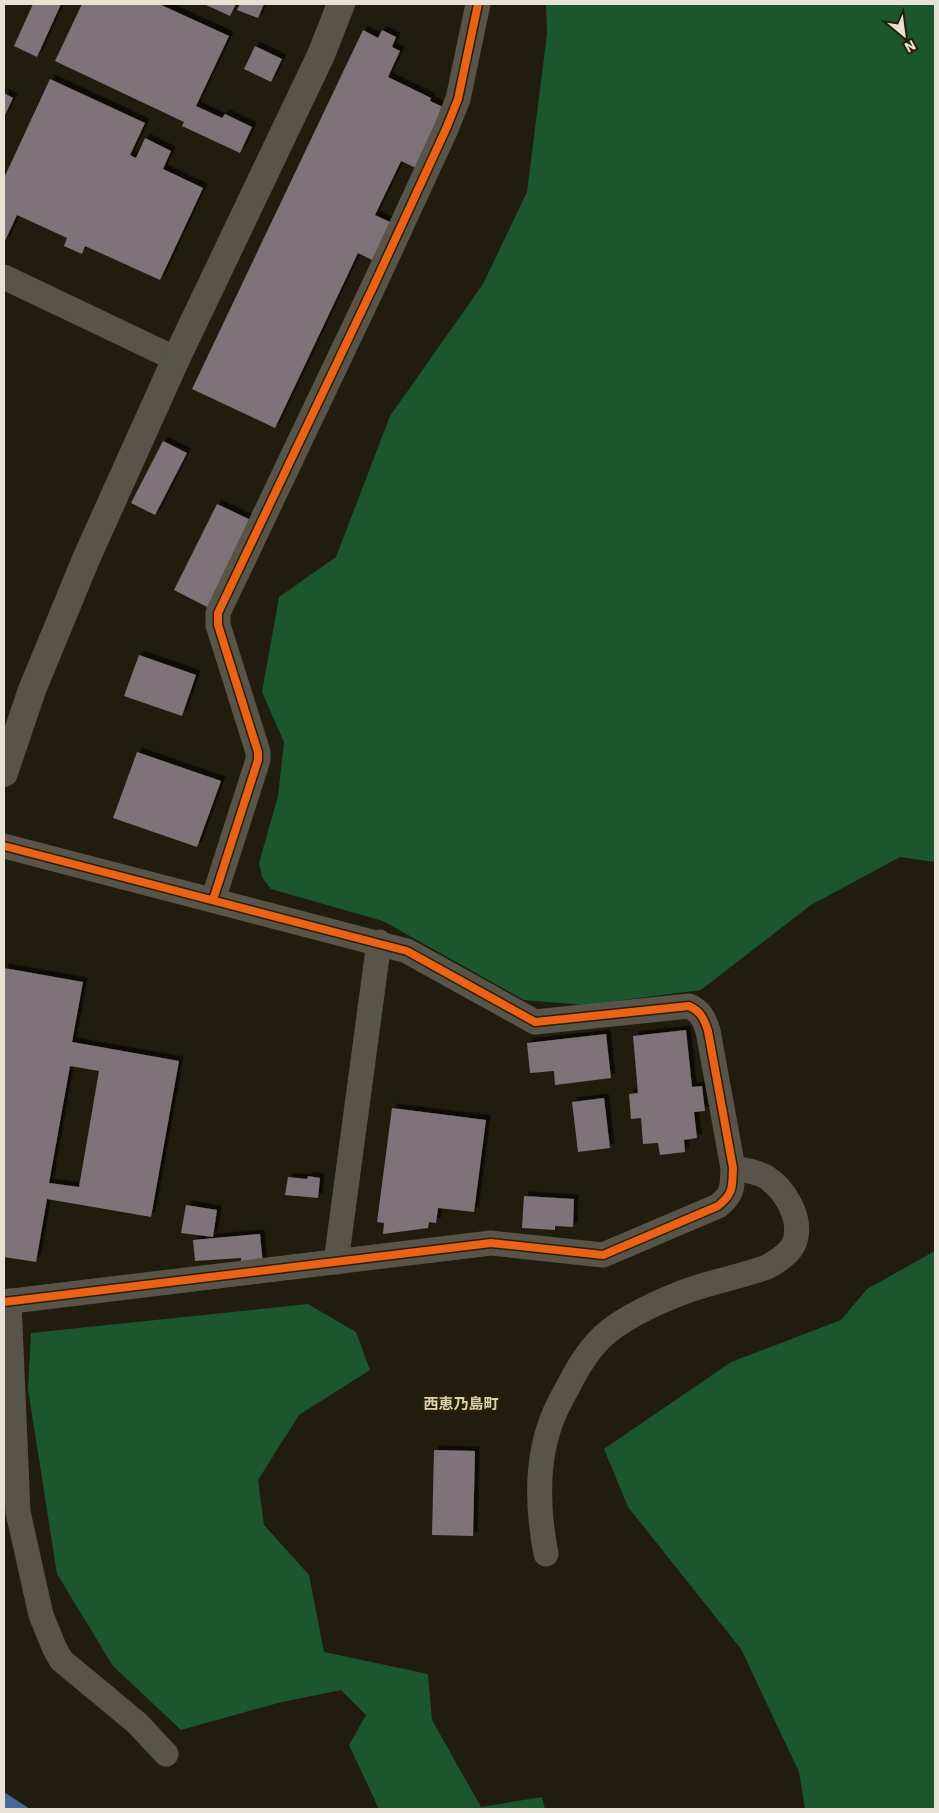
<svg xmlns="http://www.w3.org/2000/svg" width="939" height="1813" viewBox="0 0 939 1813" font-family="'IBM Plex Sans','Noto Sans JP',sans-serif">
  <defs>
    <filter id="shadow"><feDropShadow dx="4.5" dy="-4.5" stdDeviation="0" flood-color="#0009"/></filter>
  </defs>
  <rect width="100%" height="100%" fill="#201c0e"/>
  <g fill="#1c562d">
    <polygon points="546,4 935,4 935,862 900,857 811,905 701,990 584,1005 524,1000 383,921 271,889 262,877 259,863 278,796 284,742 262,692 279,597 336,557 390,416 483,284 527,192 547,34"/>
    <polygon points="935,1251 935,1809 805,1809 799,1772 741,1649 628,1507 604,1449 731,1362 841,1320 867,1289"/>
    <polygon points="308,1304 356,1332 370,1370 299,1415 258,1480 264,1525 309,1575 324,1652 428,1674 432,1720 481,1807 542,1797 545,1809 379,1809 349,1745 366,1715 341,1690 278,1703 181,1730 113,1666 57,1574 28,1389 31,1333"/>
  </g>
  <polygon fill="#49679a" points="4,1792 30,1809 4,1809"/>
  <g fill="#7d7379" fill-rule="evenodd" filter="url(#shadow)">
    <polygon points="33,4 61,4 37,57 14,46"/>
    <polygon points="82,4 159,4 229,36 196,106 222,118 225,114 252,127 240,153 182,126 184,122 55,61"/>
    <polygon points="204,4 236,4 230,16"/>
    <polygon points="240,4 264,4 258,18 237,10"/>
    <polygon points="363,30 378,38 382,30 396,37 392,47 400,51 388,77 431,98 430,101 445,108 416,168 401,161 375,215 392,223 374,261 358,253 275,428 192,389"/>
    <polygon points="255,46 282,59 271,82 244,69"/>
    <polygon points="50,79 145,123 130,155 136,158 145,138 171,151 163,169 203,188 160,280 85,246 82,254 64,246 67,238 17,215 4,243 4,178"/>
    <polygon points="4,93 13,98 4,117"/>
    <polygon points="163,441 187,453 155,515 131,503"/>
    <polygon points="217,504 255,522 211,609 174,590"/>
    <polygon points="139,655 196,675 182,716 124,696"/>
    <polygon points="137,752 221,781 197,847 113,818"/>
    <path d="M4,968L83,982L72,1042L179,1061L151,1217L47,1199L36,1262L4,1257ZM70,1066L99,1071L79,1187L49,1183Z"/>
    <polygon points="686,1030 692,1087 702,1086 705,1111 694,1112 697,1138 684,1140 685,1152 660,1155 658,1143 643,1144 641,1118 631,1119 629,1094 638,1093 633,1036"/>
    <polygon points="606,1034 611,1078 555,1085 554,1071 530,1073 527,1043"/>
    <polygon points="604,1098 610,1148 578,1152 572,1102"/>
    <polygon points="392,1108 486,1120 474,1212 438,1208 436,1223 429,1222 428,1228 383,1234 384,1223 377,1222"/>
    <polygon points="308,1176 320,1178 318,1198 285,1195 288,1177 307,1179"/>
    <polygon points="524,1196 574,1199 573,1227 555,1226 555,1230 522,1228"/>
    <polygon points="186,1205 217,1210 213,1237 181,1233"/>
    <polygon points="260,1234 263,1265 241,1266 241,1258 195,1261 193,1240"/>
    <polygon points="434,1450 475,1451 473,1536 432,1535"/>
  </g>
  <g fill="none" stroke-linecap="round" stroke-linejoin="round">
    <g stroke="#585449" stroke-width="25">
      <polyline points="4,277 176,359"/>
      <path d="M4,846L407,951L535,1022L689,1006C700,1011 704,1018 708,1031L733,1168C732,1187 734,1193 718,1206L603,1255L491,1243L4,1302"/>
      <polyline points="213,900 258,760 258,752 218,625 218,613 375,283 446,129 458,99 478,4"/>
      <polyline points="336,1262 379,942"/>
      <polyline points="9,1301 18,1512 41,1615 54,1647 61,1660 137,1723 166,1754"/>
      <path d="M546,1554C537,1507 535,1457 555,1412C559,1403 564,1394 569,1385C579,1365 591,1345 609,1331C628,1316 654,1304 676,1295C706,1282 738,1278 767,1267C778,1261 791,1253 795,1241C802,1218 785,1189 766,1177C756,1171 744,1170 733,1168"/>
    </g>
    <polyline stroke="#585449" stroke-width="28" points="4,773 32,690 86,559 176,359 321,55 341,4"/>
    <g stroke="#282006" stroke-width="11">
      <g id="cycleway">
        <path d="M4,846L407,951L535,1022L689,1006C700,1011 704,1018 708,1031L733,1168C732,1187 734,1193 718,1206L603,1255L491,1243L4,1302"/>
        <polyline points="213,900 258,760 258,752 218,625 218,613 375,283 446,129 458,99 478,4"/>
      </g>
    </g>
    <use href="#cycleway" stroke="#ea6118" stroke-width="8"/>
  </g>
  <g text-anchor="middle" stroke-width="5" stroke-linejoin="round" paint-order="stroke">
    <g font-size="15" font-weight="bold" fill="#dbd1b3" stroke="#282006">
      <text x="461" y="1409">西恵乃島町</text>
    </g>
  </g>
  <rect width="939" height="1813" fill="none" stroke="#e7e2d3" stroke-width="10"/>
  <g transform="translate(904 35) rotate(151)" stroke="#282006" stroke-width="4" paint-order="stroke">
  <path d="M0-4L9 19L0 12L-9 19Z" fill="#e7e2d3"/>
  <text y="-8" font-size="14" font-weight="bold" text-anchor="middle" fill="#e7e2d3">N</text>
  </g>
</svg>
